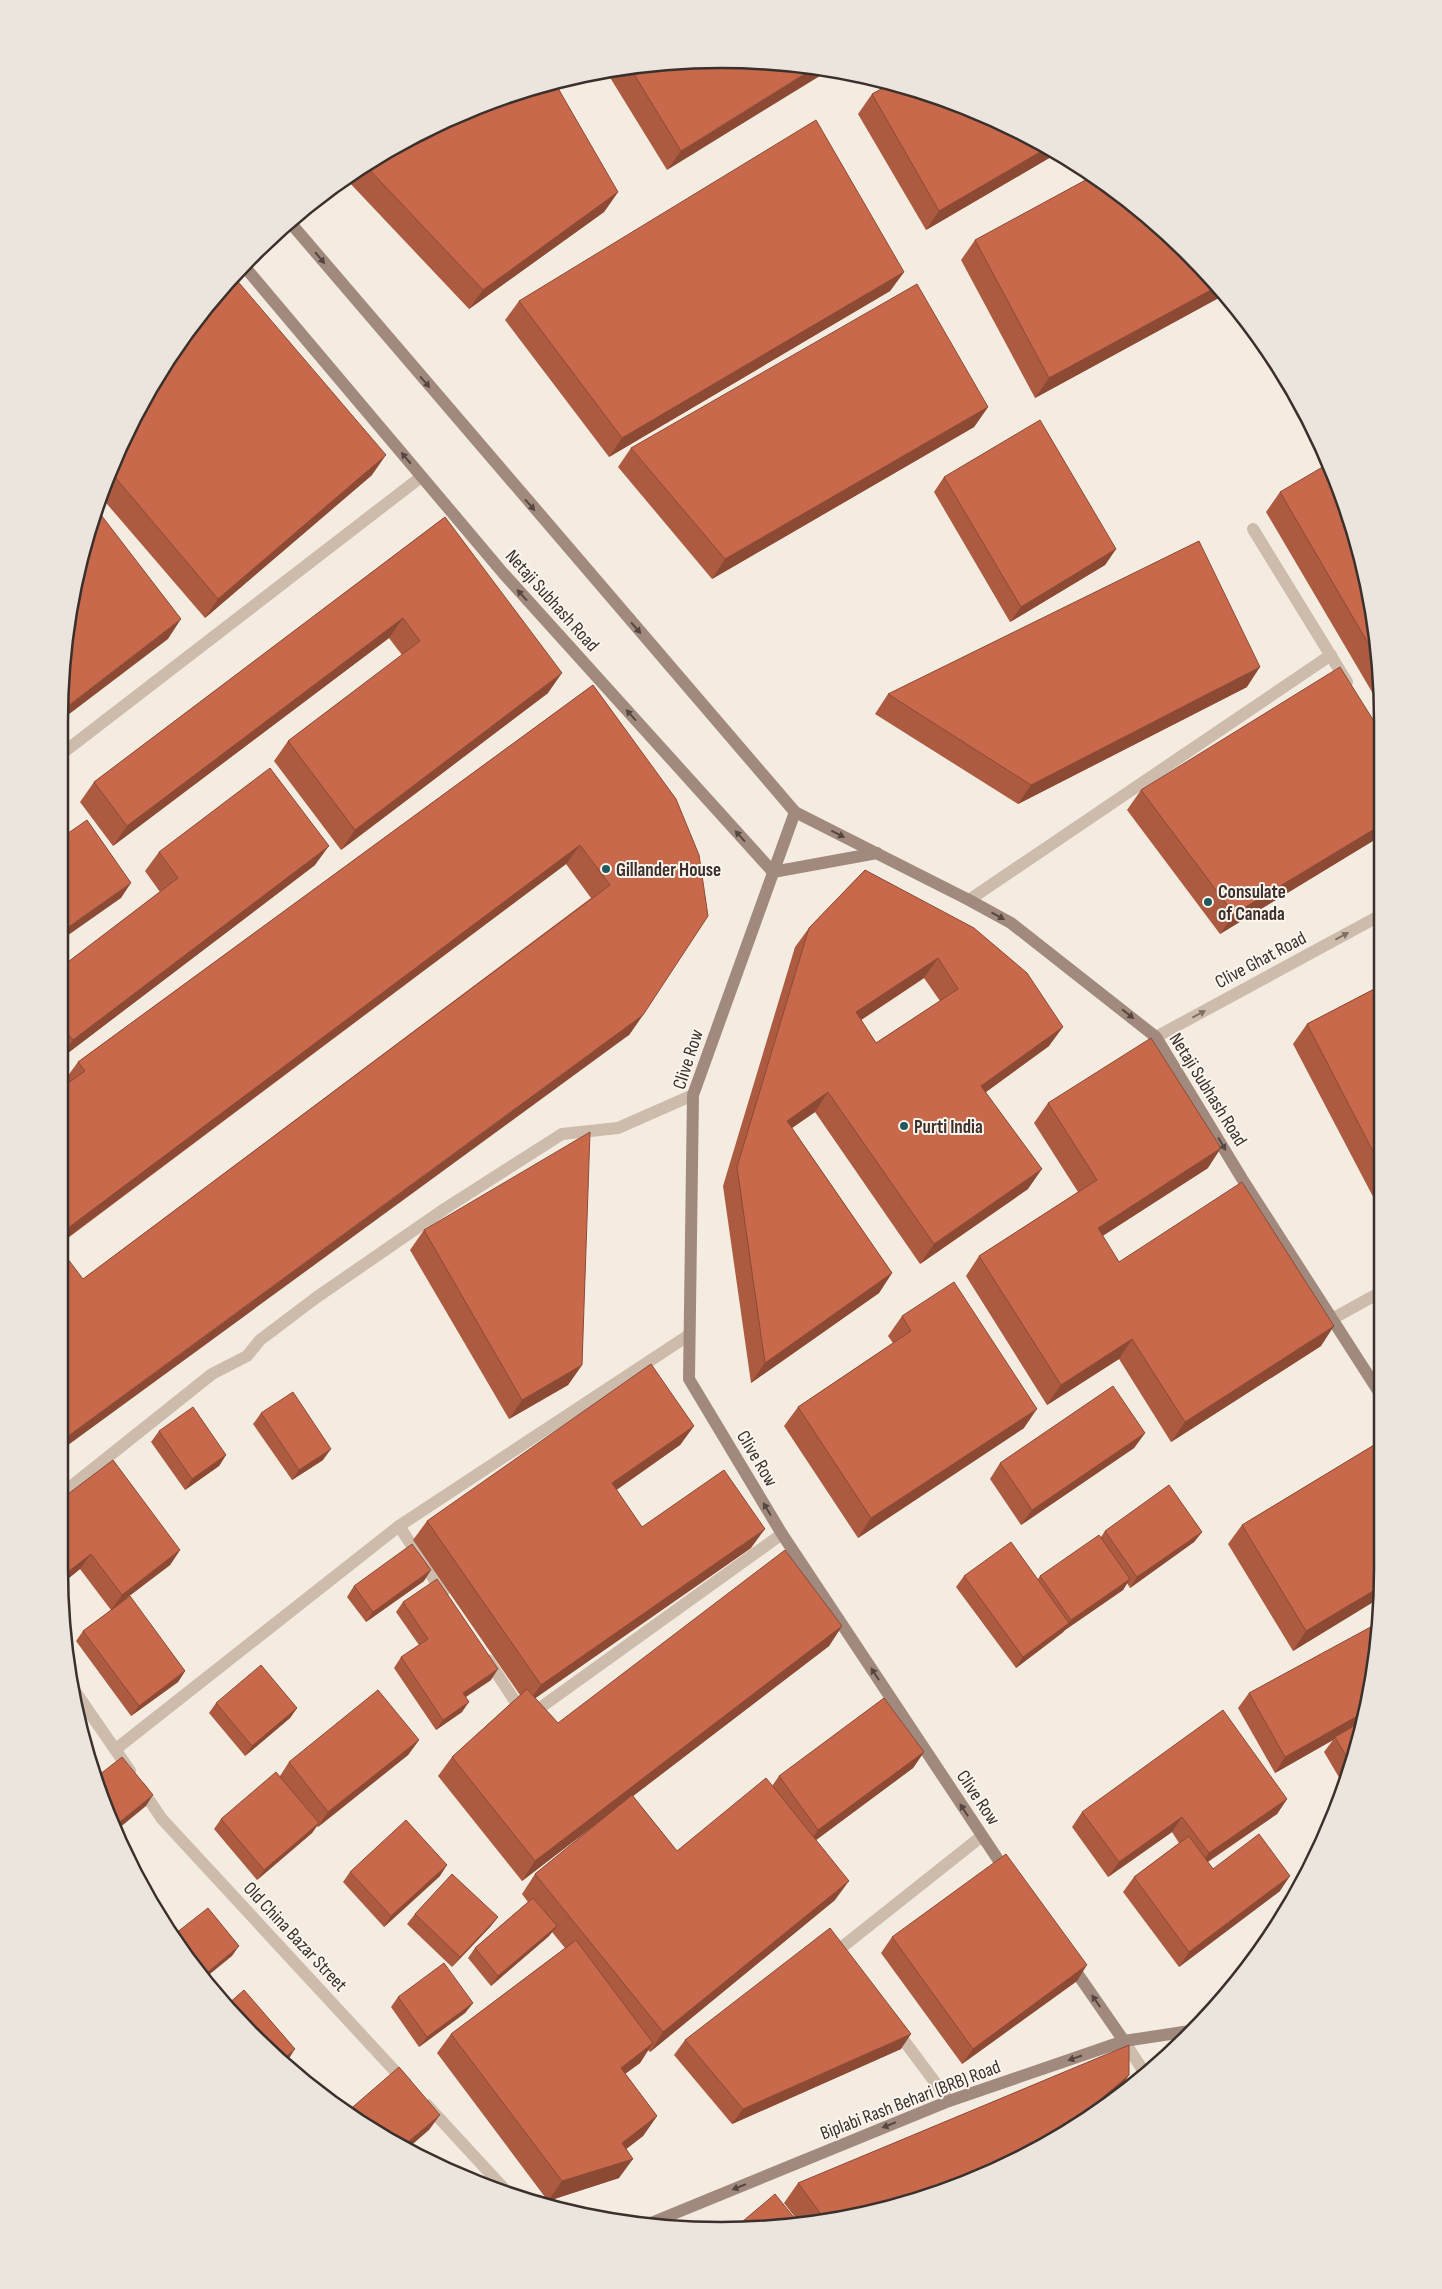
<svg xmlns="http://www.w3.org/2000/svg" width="1442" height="2289" viewBox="0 0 1442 2289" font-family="'Sofia Sans Condensed',sans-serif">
  <rect width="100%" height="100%" fill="#f4ebe1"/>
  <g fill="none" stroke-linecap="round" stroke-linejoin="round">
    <g stroke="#cdbbac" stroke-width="12">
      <polyline points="1253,529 1347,682"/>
      <polyline points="969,900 1331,655"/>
      <polyline points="1332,1319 1379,1293"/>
      <polyline points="64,1492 212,1374 247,1356 260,1340 317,1297 446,1208 562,1134 618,1128 693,1095"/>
      <polyline points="443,1593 399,1526 689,1335"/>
      <polyline points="488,1660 526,1718 782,1534"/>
      <polyline points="116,1749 399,1526"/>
      <polyline points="842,1958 837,1951 982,1836"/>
      <polyline points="896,2030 949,2101"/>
    </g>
    <g stroke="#cdbbac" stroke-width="12">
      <polyline points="64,752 421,477"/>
      <polyline points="1156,1037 1381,915"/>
      <polyline points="72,1687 130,1771"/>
      <polyline points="141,1788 162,1819 406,2083"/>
      <polyline points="427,2105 510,2195"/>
    </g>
    <polyline stroke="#cdbbac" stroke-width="12" points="1124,2041 1146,2075"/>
    <g stroke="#a18a7d" stroke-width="12">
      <polyline points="288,220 795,812 969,900 1011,923 1156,1037 1244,1182 1379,1392"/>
      <polyline points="244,266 503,573 773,872"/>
      <polyline points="795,812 693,1095 689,1379 782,1534 1007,1873"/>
      <polyline points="773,872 877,853"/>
      <polyline points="1070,1963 1124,2041"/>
      <polyline points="651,2223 949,2101 1124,2041 1190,2031"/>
    </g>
  </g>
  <g fill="#ac5a40" fill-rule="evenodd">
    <polygon points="765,60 667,170 606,71 635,64"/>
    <polygon points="872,94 1014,127 1056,154 926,230 858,114"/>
    <polygon points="428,139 618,192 604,212 469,309 347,180 349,177 390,147 412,146"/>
    <polygon points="975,240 1219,285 1226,294 1035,398 961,260"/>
    <polygon points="904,272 890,291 609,457 505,320 519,301"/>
    <polygon points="988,407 974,427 712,579 618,467 631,448"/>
    <polygon points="109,467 372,475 205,618 101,497"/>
    <polygon points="944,477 1116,549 1105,565 1010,622 934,492"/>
    <polygon points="1280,492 1361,549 1382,677 1382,709 1266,512"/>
    <polygon points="445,517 548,693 341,850 274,761 288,741 402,655 389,638 113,846 80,802 94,782"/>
    <polygon points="593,685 643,1015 629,1035 83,1279 591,898 566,864 64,1241 64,1086 66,1084 64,1081 78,1062"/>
    <polygon points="1247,687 1018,804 875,714 888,694"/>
    <polygon points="1382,734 1381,836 1220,934 1127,810 1141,790"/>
    <polygon points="159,852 315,865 64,1056 64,965 160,892 145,871"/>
    <path d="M865,870L1049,1046L986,1092L1028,1189L920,1264L815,1112L792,1128L892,1273L879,1293L751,1383L723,1186L795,947L809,928ZM924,978L940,1001L876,1043L861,1020Z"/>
    <polygon points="1380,986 1380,1210 1293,1044 1307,1024"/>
    <polygon points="1048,1103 1208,1168 1102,1236 1119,1262 1321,1346 1171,1442 1119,1359 1047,1405 966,1276 979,1256 1078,1192 1034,1123"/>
    <polygon points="424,1230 582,1365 568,1385 509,1419 410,1250"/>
    <polygon points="902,1316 1024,1428 858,1538 784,1426 798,1407 893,1343 888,1336"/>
    <polygon points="261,1413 323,1460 292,1480 253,1424"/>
    <polygon points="694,1426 680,1445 616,1490 642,1527 751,1548 535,1698 558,1723 842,1626 829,1646 633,1796 677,1851 772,1786 779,1776 924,1752 913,1768 816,1840 835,1900 650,2052 648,2050 640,2063 625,2074 657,2116 643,2136 626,2149 619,2178 548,2201 437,2053 451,2034 565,1948 552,1932 549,1936 491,1986 468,1958 475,1948 528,1902 522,1894 535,1874 621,1804 522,1881 438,1776 452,1757 520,1695 413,1540 427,1521"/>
    <polygon points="159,1431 226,1455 219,1466 185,1490 151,1442"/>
    <polygon points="1145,1433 1134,1448 1021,1525 990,1479 1000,1463"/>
    <polygon points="1379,1442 1378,1599 1293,1651 1228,1544 1242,1525"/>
    <polygon points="64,1497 180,1550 170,1565 125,1599 185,1671 178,1682 131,1716 76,1641 83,1631 111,1610 80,1569 64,1582"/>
    <polygon points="1105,1531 1202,1532 1194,1542 1130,1588 1127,1583 1123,1590 1065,1630 1062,1633 1016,1668 956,1587 964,1576 1038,1579 1040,1576 1101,1537"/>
    <polygon points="424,1581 366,1622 347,1597 354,1586"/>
    <polygon points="403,1602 491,1680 466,1697 462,1712 436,1730 394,1668 401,1657 419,1645 396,1612"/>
    <polygon points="1378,1654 1343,1784 1324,1752 1333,1740 1275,1773 1238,1708 1249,1693"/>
    <polygon points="216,1703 297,1708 290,1718 245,1756 209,1713"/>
    <polygon points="419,1740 408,1755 318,1827 317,1826 312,1833 257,1880 214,1829 221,1819 280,1776 289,1762"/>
    <polygon points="1287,1799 1277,1814 1208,1862 1213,1869 1280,1891 1179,1967 1123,1892 1134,1877 1179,1843 1172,1832 1108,1877 1072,1827 1082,1812"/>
    <polygon points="350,1872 440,1876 384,1927 343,1882"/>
    <polygon points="415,1914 498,1917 490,1927 452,1967 407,1924"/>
    <polygon points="892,1937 1077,1981 962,2064 881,1953"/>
    <polygon points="398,1997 473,2003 465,2013 419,2047 391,2007"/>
    <polygon points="685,2040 901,2049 732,2124 674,2055"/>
    <polygon points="1129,2075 1115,2095 893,2208 807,2225 801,2225 784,2203 798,2183"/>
  </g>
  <g fill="#8c4a34">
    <polygon points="814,68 828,71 667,170 681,151"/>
    <polygon points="1047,148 1056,154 926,230 939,211"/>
    <polygon points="618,192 604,212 469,309 483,290"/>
    <polygon points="904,272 890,291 609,457 622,438"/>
    <polygon points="1220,285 1226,294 1035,398 1049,378"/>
    <polygon points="988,407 974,427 712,579 725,559"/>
    <polygon points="386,455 372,475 205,618 218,599"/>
    <polygon points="1116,549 1105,565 1010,622 1021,607"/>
    <polygon points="403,618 389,638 113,846 127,826"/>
    <polygon points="181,619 168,639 64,718 64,709"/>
    <polygon points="1260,667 1247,687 1018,804 1031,785"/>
    <polygon points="562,673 548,693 341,850 355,830"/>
    <polygon points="1381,825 1381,836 1220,934 1234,914"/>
    <polygon points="580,845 566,864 64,1240 64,1231"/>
    <polygon points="329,846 315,865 64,1056 64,1052 73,1040"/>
    <polygon points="131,883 121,898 64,938 64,930"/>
    <polygon points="938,958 924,978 843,1032 856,1012"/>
    <polygon points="643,1015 629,1035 64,1448 64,1439"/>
    <polygon points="1063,1027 1049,1046 968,1105 981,1086"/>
    <polygon points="828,1092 815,1112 773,1141 787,1121"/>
    <polygon points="1221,1148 1208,1168 1084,1248 1098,1228"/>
    <polygon points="1042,1169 1028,1189 920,1264 934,1244"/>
    <polygon points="892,1273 879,1293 751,1383 765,1363"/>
    <polygon points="1334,1326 1321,1346 1171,1442 1185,1422"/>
    <polygon points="1132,1339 1119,1359 1047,1405 1061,1385"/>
    <polygon points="582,1365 568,1385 509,1419 522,1400"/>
    <polygon points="1037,1409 1024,1428 858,1538 871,1518"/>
    <polygon points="694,1426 680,1445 598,1503 612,1483"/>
    <polygon points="1145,1433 1134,1448 1021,1525 1032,1510"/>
    <polygon points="331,1449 323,1460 292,1480 299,1470"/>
    <polygon points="226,1455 219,1466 185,1490 192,1479"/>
    <polygon points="765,1529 751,1548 527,1704 541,1685"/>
    <polygon points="1202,1532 1194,1542 1130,1588 1137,1577"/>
    <polygon points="180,1550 170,1565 111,1610 122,1595"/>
    <polygon points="91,1554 80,1569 64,1582 64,1575"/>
    <polygon points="431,1570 424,1581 366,1622 373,1612"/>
    <polygon points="1130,1579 1123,1590 1065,1630 1062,1633 1016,1668 1023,1657 1068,1624 1071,1620"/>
    <polygon points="1378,1588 1378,1599 1293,1651 1306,1631"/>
    <polygon points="842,1626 829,1646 522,1881 535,1861"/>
    <polygon points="498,1669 491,1680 456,1703 463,1693"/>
    <polygon points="185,1671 178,1682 131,1716 139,1706"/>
    <polygon points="469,1702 462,1712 436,1730 443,1720"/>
    <polygon points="297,1708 290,1718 245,1756 252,1746"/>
    <polygon points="1361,1714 1359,1725 1335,1737 1333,1740 1275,1773 1285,1757"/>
    <polygon points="419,1740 408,1755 318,1827 328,1812"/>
    <polygon points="924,1752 913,1768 808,1846 818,1830"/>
    <polygon points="153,1795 146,1806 118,1829 116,1825"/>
    <polygon points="1287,1799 1277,1814 1198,1868 1209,1853"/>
    <polygon points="1182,1817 1172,1832 1108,1877 1119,1862"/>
    <polygon points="319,1823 312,1833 257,1880 264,1870"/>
    <polygon points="447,1865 440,1876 384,1927 391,1916"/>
    <polygon points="1290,1876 1280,1891 1179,1967 1189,1952"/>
    <polygon points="849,1881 835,1900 650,2052 663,2032"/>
    <polygon points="498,1917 490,1927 452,1967 460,1957"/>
    <polygon points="557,1926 549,1936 491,1986 498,1976"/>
    <polygon points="239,1946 232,1956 205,1978 203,1976"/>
    <polygon points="1087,1965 1077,1981 962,2064 973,2049"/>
    <polygon points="473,2003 465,2013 419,2047 427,2037"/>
    <polygon points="911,2034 901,2049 732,2124 743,2109"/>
    <polygon points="653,2043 640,2063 607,2087 621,2068"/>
    <polygon points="295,2049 288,2060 284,2063 281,2061"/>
    <polygon points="1129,2075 1115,2095 1084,2122 1056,2137"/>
    <polygon points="440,2115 429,2130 407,2149 403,2146"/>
    <polygon points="657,2116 643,2136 608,2163 622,2143"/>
    <polygon points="633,2159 619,2178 548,2201 562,2181"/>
  </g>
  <g fill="#c8694b" stroke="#8c4a34" fill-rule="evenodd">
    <polygon points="765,60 814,68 681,151 629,66 635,64"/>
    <polygon points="894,82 1014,127 1047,148 939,211 872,94"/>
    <polygon points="555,83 618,192 483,290 365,165 390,147 405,140 412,146 428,139 484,105 508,94"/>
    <polygon points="816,120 904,272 622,438 519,301"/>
    <polygon points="1093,176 1124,196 1220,285 1049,378 975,240"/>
    <polygon points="234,277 386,455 218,599 109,470 196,318"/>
    <polygon points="917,284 988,407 725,559 631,448"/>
    <polygon points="1040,420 1116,549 1021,607 944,477"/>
    <polygon points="1326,465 1361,549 1379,662 1280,492"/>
    <polygon points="98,511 181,619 64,709 64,635"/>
    <polygon points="445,517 562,673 355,830 288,741 420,641 403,618 127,826 94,782"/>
    <polygon points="1199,541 1260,667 1031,785 888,694"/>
    <polygon points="1340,667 1382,734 1381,825 1234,914 1141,790"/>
    <polygon points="593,685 676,799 699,855 708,916 643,1015 64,1439 64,1254 83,1279 610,885 580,845 64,1231 64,1086 85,1071 78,1062"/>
    <polygon points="270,768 329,846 73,1040 64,1029 64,965 178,878 159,852"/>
    <polygon points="87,820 131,883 64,930 64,836"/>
    <path d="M865,870L974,928L1027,973L1063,1027L981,1086L1042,1169L934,1244L828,1092L787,1121L892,1273L765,1363L737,1167L809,928ZM938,958L958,989L876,1043L856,1012Z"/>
    <polygon points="1380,986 1380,1165 1307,1024"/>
    <polygon points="1151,1038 1221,1148 1098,1228 1119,1262 1242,1182 1334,1326 1185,1422 1132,1339 1061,1385 979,1256 1097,1180 1048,1103"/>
    <polygon points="590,1132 582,1365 522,1400 424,1230"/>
    <polygon points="954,1282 1037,1409 871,1518 798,1407 911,1331 902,1316"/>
    <polygon points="651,1364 694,1426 612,1483 642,1527 724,1470 765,1529 541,1685 427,1521"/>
    <polygon points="1113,1386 1145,1433 1032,1510 1000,1463"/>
    <polygon points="293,1392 331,1449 299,1470 261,1413"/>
    <polygon points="193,1407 226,1455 192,1479 159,1431"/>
    <polygon points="1379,1442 1378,1588 1306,1631 1242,1525"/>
    <polygon points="113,1460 180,1550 122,1595 91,1554 64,1575 64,1497"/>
    <polygon points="1169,1485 1202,1532 1137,1577 1105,1531"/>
    <polygon points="1099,1535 1130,1579 1071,1620 1040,1576"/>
    <polygon points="1011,1542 1069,1623 1023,1657 964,1576"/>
    <polygon points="412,1544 431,1570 373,1612 354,1586"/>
    <polygon points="785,1550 842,1626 535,1861 452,1757 527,1689 558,1723"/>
    <polygon points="437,1579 498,1669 463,1693 469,1702 443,1720 401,1657 428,1639 403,1602"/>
    <polygon points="130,1596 185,1671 139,1706 83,1631"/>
    <polygon points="1378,1623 1378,1654 1361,1714 1285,1757 1249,1693"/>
    <polygon points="261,1665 297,1708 252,1746 216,1703"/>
    <polygon points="71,1684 80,1696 75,1700"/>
    <polygon points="378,1690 419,1740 328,1812 289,1762"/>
    <polygon points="884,1698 924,1752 818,1830 779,1776"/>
    <polygon points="1223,1710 1287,1799 1209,1853 1182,1817 1119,1862 1082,1812"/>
    <polygon points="1359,1723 1349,1761 1335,1737"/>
    <polygon points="122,1757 153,1795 116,1825 94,1779"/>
    <polygon points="276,1772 319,1823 264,1870 221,1819"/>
    <polygon points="766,1778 849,1881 663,2032 535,1874 632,1795 677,1851"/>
    <polygon points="406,1820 447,1865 391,1916 350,1872"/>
    <polygon points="1259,1834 1290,1876 1189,1952 1134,1877 1189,1836 1213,1869"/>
    <polygon points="1006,1854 1087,1965 973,2049 892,1937"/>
    <polygon points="452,1874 498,1917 460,1957 415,1914"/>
    <polygon points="533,1898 557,1926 498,1976 475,1948"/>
    <polygon points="208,1908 239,1946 203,1976 171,1937"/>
    <polygon points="830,1928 911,2034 743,2109 685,2040"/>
    <polygon points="576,1940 653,2043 621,2068 657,2116 622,2143 633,2159 562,2181 451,2034"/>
    <polygon points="444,1963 473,2003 427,2037 398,1997"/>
    <polygon points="244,1990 295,2049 281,2061 253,2036 227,2005"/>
    <polygon points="1129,2045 1129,2075 1056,2137 1014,2162 893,2208 826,2221 798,2183"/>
    <polygon points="399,2067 440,2115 403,2146 347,2112"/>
    <polygon points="775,2194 800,2225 736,2227"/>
  </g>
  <defs><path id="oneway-solid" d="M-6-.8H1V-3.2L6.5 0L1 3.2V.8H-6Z" transform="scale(1.25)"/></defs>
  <g fill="#544640">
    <use href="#oneway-solid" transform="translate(320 258) rotate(50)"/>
    <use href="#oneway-solid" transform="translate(425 382) rotate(49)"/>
    <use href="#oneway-solid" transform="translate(406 458) rotate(-130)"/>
    <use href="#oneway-solid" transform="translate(530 505) rotate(49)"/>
    <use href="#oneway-solid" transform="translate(522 595) rotate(-132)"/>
    <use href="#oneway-solid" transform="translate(636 628) rotate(49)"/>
    <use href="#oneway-solid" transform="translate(631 715) rotate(-132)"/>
    <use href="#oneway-solid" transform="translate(838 834) rotate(27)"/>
    <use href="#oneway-solid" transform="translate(740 836) rotate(-132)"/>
    <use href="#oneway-solid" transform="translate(998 916) rotate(29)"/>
    <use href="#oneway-solid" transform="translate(1128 1014) rotate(38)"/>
    <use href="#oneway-solid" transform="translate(1222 1144) rotate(59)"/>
    <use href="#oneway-solid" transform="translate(767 1509) rotate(-121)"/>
    <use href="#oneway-solid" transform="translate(875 1674) rotate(-123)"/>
    <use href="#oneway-solid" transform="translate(964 1810) rotate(-123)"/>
    <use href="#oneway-solid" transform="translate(1096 2001) rotate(-125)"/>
    <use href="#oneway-solid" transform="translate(1075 2058) rotate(161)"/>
    <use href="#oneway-solid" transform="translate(889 2125) rotate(158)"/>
    <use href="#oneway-solid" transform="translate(739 2187) rotate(158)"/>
  </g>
  <g fill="#7d6f65">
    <use href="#oneway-solid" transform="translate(1342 936) rotate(-28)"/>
    <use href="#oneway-solid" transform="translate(1199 1014) rotate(-28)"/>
  </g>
  <g fill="#1f5a5e" stroke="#fbf5ee" stroke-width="2">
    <circle cx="606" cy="869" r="5"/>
    <circle cx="1208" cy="902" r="5"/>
    <circle cx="904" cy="1126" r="5"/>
  </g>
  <g text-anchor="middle" stroke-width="4" stroke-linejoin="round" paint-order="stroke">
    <g font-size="19" fill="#3b302b" stroke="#fbf5ee">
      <text transform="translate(553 600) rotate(48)" y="7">Netaji Subhash Road</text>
      <text transform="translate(1260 959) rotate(-28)" y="7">Clive Ghat Road</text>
      <text transform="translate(687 1059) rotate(-72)" y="7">Clive Row</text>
      <text transform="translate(1209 1089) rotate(58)" y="7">Netaji Subhash Road</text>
      <text transform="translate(758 1458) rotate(59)" y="7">Clive Row</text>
      <text transform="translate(979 1797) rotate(56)" y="7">Clive Row</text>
      <text transform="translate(296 1936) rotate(47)" y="7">Old China Bazar Street</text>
      <text transform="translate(910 2099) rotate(-21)" y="7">Biplabi Rash Behari (BRB) Road</text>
    </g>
    <g font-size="19" font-weight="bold" fill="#3b302b" stroke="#fbf5ee" text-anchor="start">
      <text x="616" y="876">Gillander House</text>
      <text x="1218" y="898">Consulate<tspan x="1218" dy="22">of Canada</tspan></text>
      <text x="914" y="1133">Purti India</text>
    </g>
  </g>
  <path d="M0 0H1442V2289H0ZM721 68H721A653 653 0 0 1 1374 721V1569A653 653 0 0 1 721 2222H721A653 653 0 0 1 68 1569V721A653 653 0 0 1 721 68Z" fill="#ece5de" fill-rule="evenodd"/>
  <path fill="none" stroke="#3b302b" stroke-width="2.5" d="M721 68H721A653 653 0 0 1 1374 721V1569A653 653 0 0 1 721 2222H721A653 653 0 0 1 68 1569V721A653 653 0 0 1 721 68Z"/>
</svg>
